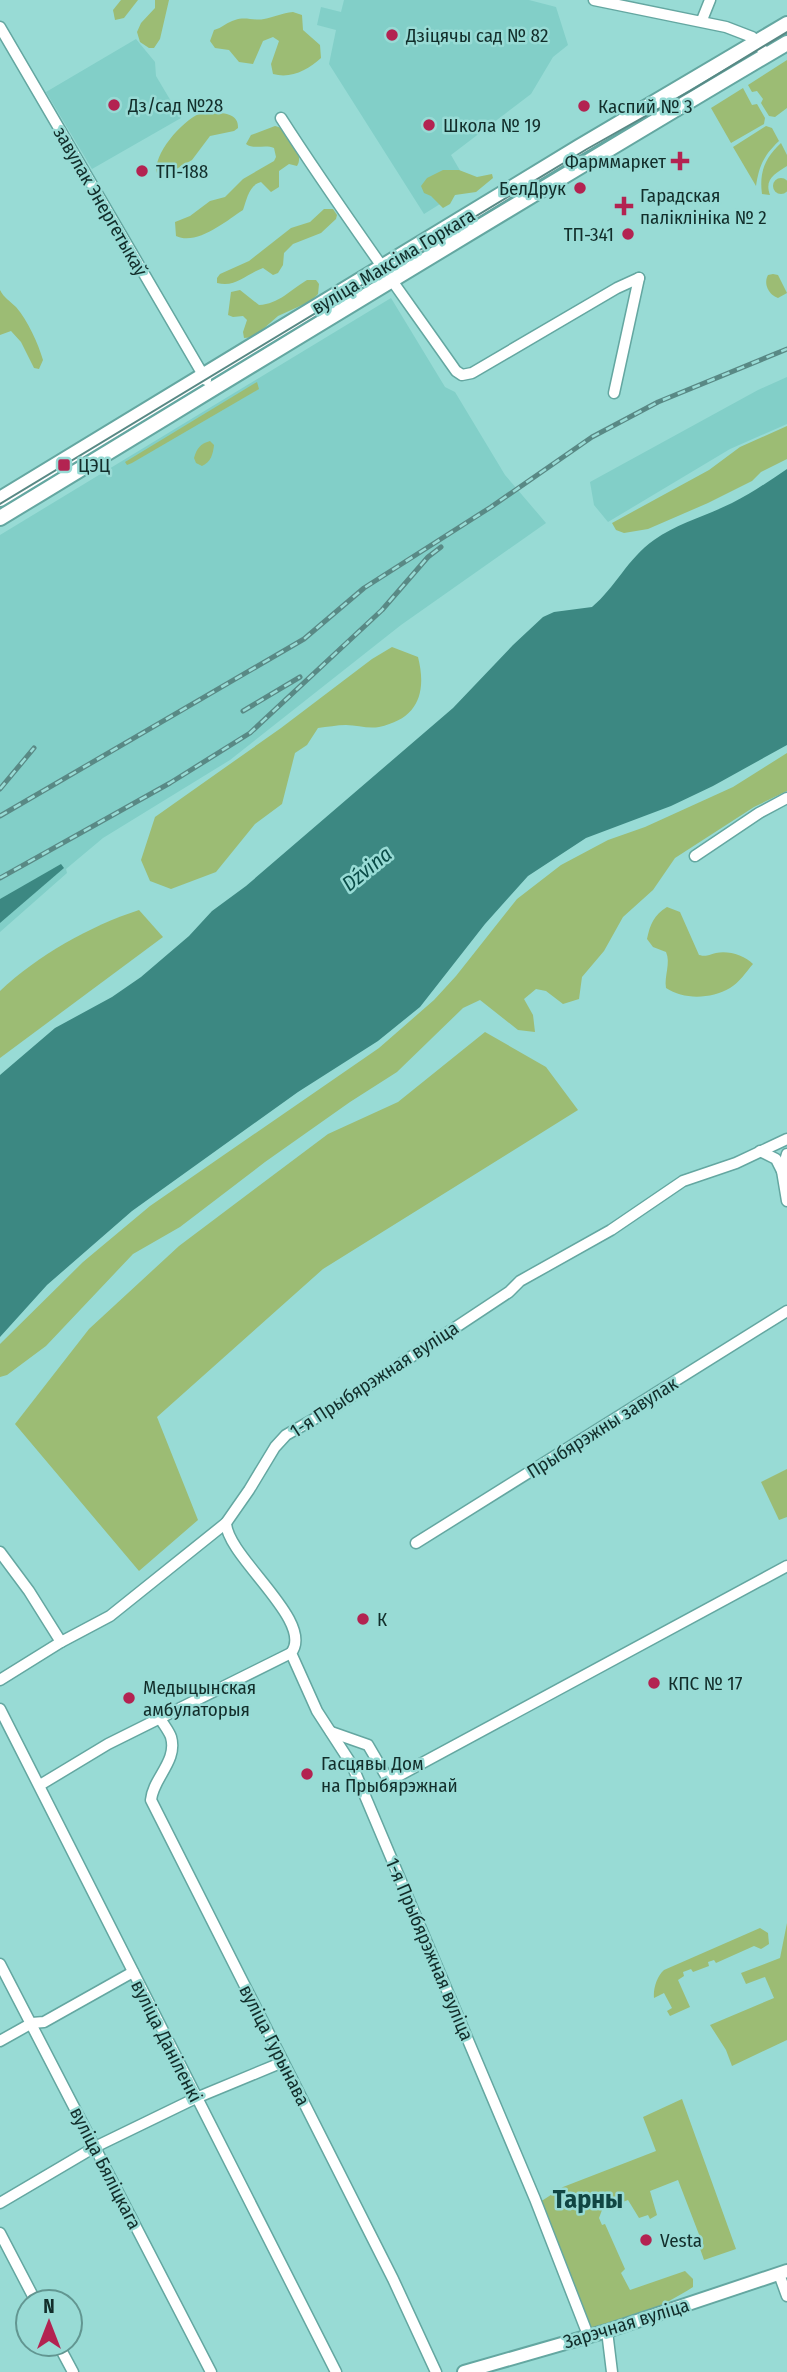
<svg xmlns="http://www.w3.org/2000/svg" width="787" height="2372" viewBox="0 0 787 2372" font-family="'Fira Sans Condensed',sans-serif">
  <rect width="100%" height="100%" fill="#98dbd5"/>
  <g fill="#82cfc8">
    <polygon points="344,0 529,0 556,7 568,45 553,57 531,94 451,155 469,186 424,214 329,64 336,30 317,25 321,7 341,12"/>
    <polygon points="136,39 155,62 156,76 181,118 92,169 46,92"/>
    <polygon points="391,298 445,387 455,392 505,475 546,523 401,625 230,760 103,838 66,869 67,873 0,932 0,535"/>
    <polygon points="787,377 787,424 730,449 608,522 594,505 590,482 758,390"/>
  </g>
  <g fill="#9cbc74">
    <polygon points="121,0 138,0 124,18 115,20 113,10"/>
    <polygon points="155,0 169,0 160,39 154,48 149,48 140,42 137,32 141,23 155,8"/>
    <path d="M293,12L302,15L303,30L320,45L321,58C308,70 291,79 273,74L271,64L279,41L273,37L263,41L253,64L239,62L229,50L215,48L210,41L214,30C222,28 227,22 235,20C245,16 254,21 264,19C274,17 282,13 293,12Z"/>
    <polygon points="787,60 787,108 775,117 769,116 761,103 763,99 757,91 752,92 748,85"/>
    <polygon points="743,88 752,105 757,104 765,118 764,124 731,143 711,108"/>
    <path d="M211,112C222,113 239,113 238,128L234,131L210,136L192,160L166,175L157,173C152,155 182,121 199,114C203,112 207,113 211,112Z"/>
    <path d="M275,126C288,128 305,155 297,166L289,164L279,171V187L271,192L261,182C249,185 247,199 243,210C226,221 197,246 176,236L175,222L190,216L210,201L225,197L243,179L274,161L276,157L274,148C265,144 254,150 246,144L251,135Z"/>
    <path d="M766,126L772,128L779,141C764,155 759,166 756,186L733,147Z"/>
    <path d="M781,143L787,155V166C775,174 764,179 770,195L762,194C759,172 765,158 781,143Z"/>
    <polygon points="443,170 459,170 477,177 492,174 493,178 476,192 455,195 450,204 443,208 431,196 424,193 421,186 427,178"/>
    <circle cx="781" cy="186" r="8"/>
    <path d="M324,209H333L337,215L336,219L321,233L293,244L284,253L283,265L278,273L273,275L263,268C246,274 236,288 217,283V278L220,274L249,261L291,228L310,222Z"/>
    <path d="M773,274L778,275L787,293L778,298C769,295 763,284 768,275Z"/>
    <path d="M307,280H316L319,284L318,294L311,301L278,316L254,337L244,338L243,332L247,320L243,316L233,317L228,315L231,292L240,290L259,305C279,304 290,290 307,280Z"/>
    <path d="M0,290C4,298 10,301 16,307C28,321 38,343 43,360L39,369L34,368L21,342L11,331L0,335Z"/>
    <polygon points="257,382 259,389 132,463 127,465 125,462"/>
    <polygon points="787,426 787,459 761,472 752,481 708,503 648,529 624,533 616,530 612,523 709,470 740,447"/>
    <path d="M210,441L214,445C213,454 211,462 202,466L196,463L194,458C197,448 200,444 210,441Z"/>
    <path d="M392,647L418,657C427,693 418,719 379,727C368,729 357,725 346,725C337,725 327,727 318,728L307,745L295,753L282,804L255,824L216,872L171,889L150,881L141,860L155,817L281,728L372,659Z"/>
    <polygon points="787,753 787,791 754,807 675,858 653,890 623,917 604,951 582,977 579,999 563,1004 546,991 536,989 524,999 533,1015 535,1032 518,1030 480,1000 463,1008 397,1072 350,1102 265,1162 180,1227 133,1254 46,1346 7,1375 0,1377 0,1344 83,1262 150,1206 379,1048 434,1000 456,976 517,899 561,865 608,840 645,827 733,787"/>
    <path d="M667,907L680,912L699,955C707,957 708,955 716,953C727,950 745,955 753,964C746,972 739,983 730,988C711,999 684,1000 666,988C664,976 671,963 666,952L653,947L647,939C650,924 654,915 667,907Z"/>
    <path d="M139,910L163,937L0,1058V991C38,955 90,926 139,910Z"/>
    <polygon points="485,1032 546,1067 578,1110 323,1269 157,1417 198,1520 139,1571 15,1424 89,1329 179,1246 328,1134 398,1102"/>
    <polygon points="787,1469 787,1517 779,1520 761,1482"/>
    <polygon points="787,1923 787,2040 732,2066 726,2050 710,2025 774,1998 765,1977 746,1984 741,1973 780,1958"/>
    <path d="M760,1928L768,1933L769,1944L761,1949L754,1946L716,1963L714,1960L708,1962L709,1966L693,1972L691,1969L683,1972L684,1976L678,1980L690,2007L670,2016L667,2011L672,2008L664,1993L654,1998C653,1989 657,1976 664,1970Z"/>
    <path d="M682,2099L736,2249L704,2260L697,2240L700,2237L678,2180L650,2191L657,2215L650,2219L648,2215L639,2218L628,2200L602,2210L599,2218L602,2225L605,2224L625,2269L621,2273L630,2290L685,2271L693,2279V2287C662,2307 624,2324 588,2329L537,2204L563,2187L656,2151L643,2117Z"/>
  </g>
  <g fill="#3c8882">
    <path d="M787,469V745L713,786L671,806L586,838L528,876L485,924L420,1007L378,1041L298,1092L132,1211L47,1285L0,1337V1075L55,1028L112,997L141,977L189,936L212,911L246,886L453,708L513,645L543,617L554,612L592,607C615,588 628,558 654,540C678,523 706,516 732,503C752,493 769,481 787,469Z"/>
    <polygon points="61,864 64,868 0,923 0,899"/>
  </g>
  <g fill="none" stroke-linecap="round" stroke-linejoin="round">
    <g stroke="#64a7a1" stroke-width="13">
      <g id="minor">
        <polyline points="594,0 726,27 752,37 767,55"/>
        <polyline points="702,20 710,0"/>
        <polyline points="0,27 206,380"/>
        <path d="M281,118C336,204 397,287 456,371L462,375L472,373L617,288L639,278"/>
        <polyline points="614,393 639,278"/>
        <polyline points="695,856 759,813 787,798"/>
        <polyline points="760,1151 776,1159 782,1171"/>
        <polyline points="787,1154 782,1171 787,1201"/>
        <path d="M226,1523C227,1557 316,1622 291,1653L317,1711L352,1765L535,2199L588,2335"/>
        <polyline points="416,1543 787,1311"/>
        <polyline points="0,1552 29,1591 61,1642"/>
        <polyline points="0,1680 61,1642 110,1616 226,1523 249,1490 275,1447 286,1435 337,1406 509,1292 520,1281 611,1230 683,1181 736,1163 787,1139"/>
        <polyline points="0,1709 336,2372"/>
        <path d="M160,1718C163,1724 169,1731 171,1737C178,1761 153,1778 151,1800L393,2279L436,2372"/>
        <polyline points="331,1732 368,1745 389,1781 787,1566"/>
        <polyline points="40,1785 108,1744 291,1653"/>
        <polyline points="0,1964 211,2372"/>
        <polyline points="0,2041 32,2023 44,2022 133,1972"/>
        <polyline points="0,2203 95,2147 196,2098 283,2062"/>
        <polyline points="0,2233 36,2302"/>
        <polyline points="779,2274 787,2296"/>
        <polyline points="607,2331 612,2372"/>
        <polyline points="58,2344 73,2372"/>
      </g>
    </g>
    <g stroke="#64a7a1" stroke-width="16">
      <polyline id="tertiary" points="464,2372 607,2331 787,2271"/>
    </g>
    <g stroke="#64a7a1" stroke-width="18">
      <g id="secondary">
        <polyline points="0,499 579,147 787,24"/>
        <path d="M0,518C262,359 523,199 787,43"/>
      </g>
    </g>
    <use href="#minor" stroke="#fff" stroke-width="10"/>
    <use href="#tertiary" stroke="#fff" stroke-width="12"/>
    <use href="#secondary" stroke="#fff" stroke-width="14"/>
    <polyline stroke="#598985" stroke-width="2" points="0,504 587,149 690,91 787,32"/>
    <g stroke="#598985" stroke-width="5">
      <g id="rail">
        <polyline points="243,711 300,677"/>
        <polyline points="0,789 34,748"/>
        <polyline points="0,816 304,639 364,588 491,507 592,437 658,402 787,349"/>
        <polyline points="0,878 170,783 250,733 382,610 428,557 441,547"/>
      </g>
    </g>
    <use href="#rail" stroke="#98dbd5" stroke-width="2.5" stroke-dasharray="8" stroke-linecap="butt"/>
  </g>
  <g fill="#b32351" stroke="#98dbd5" stroke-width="2.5">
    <circle cx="392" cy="35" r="7"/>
    <circle cx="114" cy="105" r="7"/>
    <circle cx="584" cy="106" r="7"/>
    <circle cx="429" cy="125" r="7"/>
    <path d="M676.5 150.5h7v7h7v7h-7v7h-7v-7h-7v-7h7z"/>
    <circle cx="142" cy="171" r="7"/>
    <circle cx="580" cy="188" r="7"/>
    <path d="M620.5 195.5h7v7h7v7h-7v7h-7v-7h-7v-7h7z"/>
    <circle cx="628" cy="234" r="7"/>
    <rect x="57" y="458" width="14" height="14" rx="3.5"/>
    <circle cx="363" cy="1619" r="7"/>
    <circle cx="654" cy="1683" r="7"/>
    <circle cx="129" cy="1698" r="7"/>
    <circle cx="307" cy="1774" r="7"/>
    <circle cx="646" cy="2240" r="7"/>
  </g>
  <g text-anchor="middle" stroke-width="5" stroke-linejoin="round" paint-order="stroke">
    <g font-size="19" fill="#122e2b" stroke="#98dbd5" text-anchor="start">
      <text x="406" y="42">Дзіцячы сад № 82</text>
      <text x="128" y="112">Дз/сад №28</text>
      <text x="598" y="113">Каспий № 3</text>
      <text x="443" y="132">Школа № 19</text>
      <text x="666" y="168" text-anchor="end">Фарммаркет</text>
      <text x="156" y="178">ТП-188</text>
      <text x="566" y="195" text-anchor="end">БелДрук</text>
      <text x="640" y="202">Гарадская<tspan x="640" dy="22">паліклініка № 2</tspan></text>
      <text x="614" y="241" text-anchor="end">ТП-341</text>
      <text x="78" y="472">ЦЭЦ</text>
      <text x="377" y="1626">К</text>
      <text x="668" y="1690">КПС № 17</text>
      <text x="143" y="1694">Медыцынская<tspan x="143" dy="22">амбулаторыя</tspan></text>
      <text x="321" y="1770">Гасцявы Дом<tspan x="321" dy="22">на Прыбярэжнай</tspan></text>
      <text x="660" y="2247">Vesta</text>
    </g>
    <g font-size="19" fill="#122e2b" stroke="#98dbd5">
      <text transform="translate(101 201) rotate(60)" y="7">завулак Энергетыкаў</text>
      <text transform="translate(393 261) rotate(-31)" y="7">вуліца Максіма Горкага</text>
      <text transform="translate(374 1379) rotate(-33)" y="7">1-я Прыбярэжная вуліца</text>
      <text transform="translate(602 1427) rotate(-32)" y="7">Прыбярэжны завулак</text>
      <text transform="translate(430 1949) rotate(67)" y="7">1-я Прыбярэжная вуліца</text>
      <text transform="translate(167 2041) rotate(63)" y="7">вуліца Даніленкі</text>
      <text transform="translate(275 2045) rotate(63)" y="7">вуліца Гурынава</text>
      <text transform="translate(106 2168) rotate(63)" y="7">вуліца Бяліцкага</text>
      <text transform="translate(626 2323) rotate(-17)" y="7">Зарэчная вуліца</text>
    </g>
    <g font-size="21" font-style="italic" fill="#0a4d49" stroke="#98dbd5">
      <text transform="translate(367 869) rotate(-39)" y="7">Dźvina</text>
    </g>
    <g font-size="26" font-weight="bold" fill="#114643" stroke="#98dbd5">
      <text x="588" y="2208">Тарны</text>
    </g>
  </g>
  <g transform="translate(49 2323)"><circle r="33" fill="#98dbd5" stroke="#629691" stroke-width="2"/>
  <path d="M0-5L12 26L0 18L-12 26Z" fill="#b32351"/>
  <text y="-10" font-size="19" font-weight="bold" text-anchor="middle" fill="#122e2b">N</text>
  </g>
</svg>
